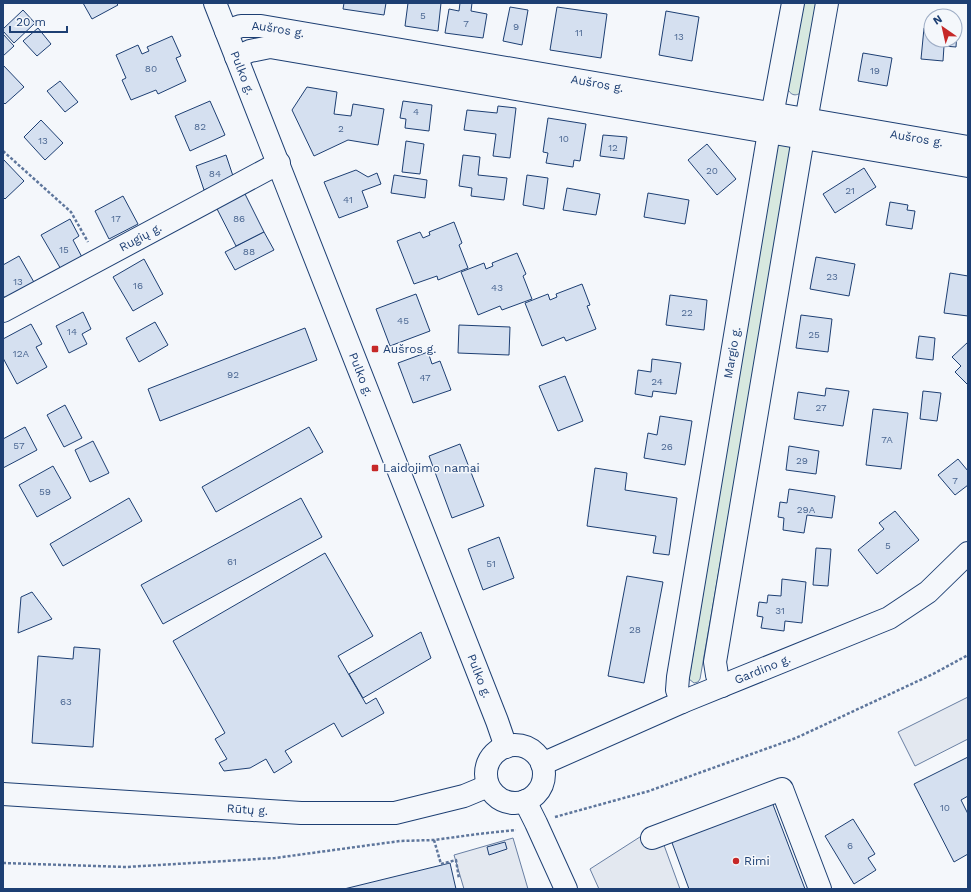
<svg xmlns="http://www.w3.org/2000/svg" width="971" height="892" viewBox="0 0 971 892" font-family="'Work Sans',sans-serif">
  <rect width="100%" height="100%" fill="#f4f7fb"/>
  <g fill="#d7e8df" stroke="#687fa3">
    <path d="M800,3H821L805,90C796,97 791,97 786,86Z"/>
    <polygon points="777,142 790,144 792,152 700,679 698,682 694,683 689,679"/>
  </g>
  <g fill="#e3e8f0" stroke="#687fa3">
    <polygon points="968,697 968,739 915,766 898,732"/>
    <polygon points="657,826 680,889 599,889 590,869"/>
    <polygon points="513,838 528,889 464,889 454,855"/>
  </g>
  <g fill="#d5e0f0" stroke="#1d3f73">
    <polygon points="83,3 116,3 118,5 92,19"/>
    <polygon points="344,3 386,3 384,15 343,9"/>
    <polygon points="408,3 441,3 438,31 405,26"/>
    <polygon points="460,3 472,3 471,11 487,14 483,38 445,33 449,9 459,11"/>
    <polygon points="510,7 528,10 522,45 503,41"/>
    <polygon points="557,7 607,14 601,58 550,50"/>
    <polygon points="23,10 35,23 14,43 3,31 3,29"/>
    <polygon points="666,11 699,17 692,61 659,55"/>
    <polygon points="38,28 51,44 37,56 23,41"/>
    <polygon points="924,28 931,29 931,40 955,40 955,31 957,31 956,47 944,46 943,61 921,59"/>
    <polygon points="3,34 14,46 3,56"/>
    <polygon points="172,36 181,56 176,58 186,81 158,94 156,90 131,100 122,80 126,78 116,55 138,45 142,54 149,51 147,47"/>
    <polygon points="863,53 892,58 887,86 858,81"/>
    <polygon points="3,65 24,87 5,104 3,102"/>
    <polygon points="60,81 78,102 65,112 47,91"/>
    <polygon points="307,87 337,92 334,114 351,116 353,104 384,109 378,145 348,140 314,156 292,110"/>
    <polygon points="210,101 225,135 190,151 175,116"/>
    <polygon points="403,101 432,105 429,131 405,128 406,119 400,118"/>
    <polygon points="498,106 516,108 510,158 493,156 496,134 464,130 467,110 497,113"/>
    <polygon points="548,118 586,124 580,161 574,160 573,167 546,163 548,153 543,152"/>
    <polygon points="41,120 63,143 45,160 24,137"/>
    <polygon points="603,135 627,137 624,159 600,156"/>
    <polygon points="406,141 424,144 420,174 402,172"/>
    <polygon points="707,144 736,179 717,195 688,160"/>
    <polygon points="226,155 234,179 204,190 196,166"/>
    <polygon points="463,155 480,157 478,175 507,178 504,200 471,196 472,188 459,186"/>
    <polygon points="3,159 24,181 5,199 3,197"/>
    <polygon points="864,168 876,187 835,213 823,194"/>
    <polygon points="356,170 368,177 377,173 381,184 362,191 368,207 339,218 324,182"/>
    <polygon points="394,175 427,180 425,198 391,193"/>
    <polygon points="527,175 548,178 544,209 523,205"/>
    <polygon points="567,188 600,194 596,215 563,210"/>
    <polygon points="243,190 264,232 236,246 215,205"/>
    <polygon points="648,193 689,200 685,224 644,217"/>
    <polygon points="123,196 138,224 109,239 95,211"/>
    <polygon points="890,202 908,205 907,210 915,211 912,229 886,225"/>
    <polygon points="70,219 79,236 73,240 83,259 62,271 41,235"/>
    <polygon points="454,222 462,243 459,245 468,268 438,280 437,276 414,284 397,241 420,232 423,238 430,235 429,232"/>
    <polygon points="264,232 274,250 235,270 225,252"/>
    <polygon points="517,253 526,274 523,276 532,299 502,310 500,306 478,315 461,272 484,263 486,269 493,266 492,263"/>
    <polygon points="19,256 35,284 6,300 3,295 3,265"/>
    <polygon points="816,257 855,264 849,296 810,289"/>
    <polygon points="144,259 163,294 133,311 113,277"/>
    <polygon points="950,273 968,276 968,316 944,313"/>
    <polygon points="582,284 590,305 587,306 596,329 566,341 564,337 542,346 525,303 548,294 550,300 557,297 556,294"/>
    <polygon points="416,294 430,331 390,346 376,309"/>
    <polygon points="670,295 707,300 704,330 666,325"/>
    <polygon points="83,312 91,329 82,334 87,344 69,353 56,326"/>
    <polygon points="801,315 832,319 828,352 796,348"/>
    <polygon points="155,322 168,345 139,362 126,338"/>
    <polygon points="31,324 42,344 36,347 47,367 17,384 3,358 3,339"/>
    <polygon points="459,325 510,327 509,355 458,353"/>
    <polygon points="305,328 317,360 160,421 148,389"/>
    <polygon points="919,336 935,338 933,360 916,358"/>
    <polygon points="968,342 968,385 955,372 961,366 952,357"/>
    <polygon points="428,352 432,364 440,361 451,390 413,403 398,363"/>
    <polygon points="652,359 681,363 676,394 653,391 652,397 635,394 638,370 651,372"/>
    <polygon points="565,376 583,421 558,431 539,386"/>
    <polygon points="826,388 849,391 843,426 794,419 798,392 825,396"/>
    <polygon points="923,391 941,393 937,421 920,419"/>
    <polygon points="65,405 82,438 64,447 47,415"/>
    <polygon points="873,409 908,413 901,469 866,465"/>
    <polygon points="660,416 692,421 685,465 644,458 648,433 657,435"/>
    <polygon points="25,427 37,450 3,468 3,439"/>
    <polygon points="309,427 323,452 216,512 202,487"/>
    <polygon points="93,441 109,473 90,482 75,450"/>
    <polygon points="460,444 484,506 452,518 429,456"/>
    <polygon points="789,446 819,451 816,474 786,470"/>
    <polygon points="958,459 968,471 968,485 955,495 938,475"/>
    <polygon points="53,466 71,498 37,517 19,485"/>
    <polygon points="595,468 627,473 625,490 677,498 669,555 653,553 656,536 587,526"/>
    <polygon points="789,489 835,496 832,518 807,515 804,533 783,530 784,518 778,517 780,502 787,503"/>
    <polygon points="129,498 142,521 63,566 50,544"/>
    <polygon points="301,498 322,537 163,624 141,585"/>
    <polygon points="895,511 919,540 877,574 858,550 884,529 879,523"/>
    <polygon points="499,537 514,578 483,590 468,549"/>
    <polygon points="816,548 831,549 828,586 813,585"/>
    <polygon points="325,553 373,636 338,656 366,704 376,698 384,713 342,737 334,723 285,751 292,762 274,773 266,759 250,768 224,771 219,763 227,759 215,739 225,733 173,641"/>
    <polygon points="627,576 663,582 644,683 608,676"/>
    <polygon points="782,579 806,582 802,623 785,621 784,631 761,628 763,617 757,616 759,602 767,603 768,595 781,596"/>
    <polygon points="32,592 52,619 18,633 21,597"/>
    <polygon points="421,632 431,658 363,698 349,674"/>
    <polygon points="74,647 100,649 93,747 32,743 38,656 73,659"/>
    <polygon points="968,757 968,796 961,800 968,814 968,854 954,862 914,784"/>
    <polygon points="772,802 805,889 689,889 671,840"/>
    <polygon points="853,819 875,854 868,858 876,870 854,884 825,836"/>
    <polygon points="505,842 507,849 489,855 487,847"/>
    <polygon points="450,863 456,889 344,889"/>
  </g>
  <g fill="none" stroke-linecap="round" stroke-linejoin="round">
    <g stroke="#1d3f73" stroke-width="24">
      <g id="minor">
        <path id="s1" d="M226,31L241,26H261L968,147"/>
        <polyline points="236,57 250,51 270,47 968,166"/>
        <path id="s2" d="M3,311L279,163"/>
        <polyline points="722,686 717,675 715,662 803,138 827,3"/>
        <path id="s3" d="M682,702L677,690L678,677L769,132L793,3"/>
        <path id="s4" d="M542,764L682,702L889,618L928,592L968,553"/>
        <path id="s5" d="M3,794L301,813H395L464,796L488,786"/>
        <polyline points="652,838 782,789 820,889"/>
      </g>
    </g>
    <g stroke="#1d3f73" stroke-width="24">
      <g id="major">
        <path id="s6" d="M215,3L497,721L506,747"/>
        <circle cx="515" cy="774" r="29"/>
        <polyline points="525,801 536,823 566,889"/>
      </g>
    </g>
    <g stroke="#5e769c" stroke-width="2.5" stroke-dasharray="3 2" stroke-linecap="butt">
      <polyline points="3,151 71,212 88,242"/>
      <polyline points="555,817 649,791 796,738 933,674 968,655"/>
      <polyline points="434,840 441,864 456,860 459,879"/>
      <polyline points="3,863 126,867 275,858 400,841 434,840 478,834 516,830"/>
    </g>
    <use href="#minor" stroke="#f4f7fb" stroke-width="22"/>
    <use href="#major" stroke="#f4f7fb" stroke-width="22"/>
  </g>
  <g fill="#c62828" stroke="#f4f7fb" stroke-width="1.5">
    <rect x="371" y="345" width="8" height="8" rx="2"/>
    <rect x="371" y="464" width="8" height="8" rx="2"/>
    <circle cx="736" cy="861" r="4"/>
  </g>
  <g text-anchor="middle" stroke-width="3" stroke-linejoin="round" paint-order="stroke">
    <g font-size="10" fill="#4b6792">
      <text x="423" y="19">5</text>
      <text x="466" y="27">7</text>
      <text x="516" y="30">9</text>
      <text x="579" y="36">11</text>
      <text x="679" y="40">13</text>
      <text x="151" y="72">80</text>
      <text x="875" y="74">19</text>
      <text x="416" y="115">4</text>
      <text x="200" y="130">82</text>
      <text x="341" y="132">2</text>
      <text x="564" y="142">10</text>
      <text x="43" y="144">13</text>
      <text x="613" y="151">12</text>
      <text x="712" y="174">20</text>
      <text x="215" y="177">84</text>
      <text x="850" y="194">21</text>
      <text x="348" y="203">41</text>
      <text x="116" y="222">17</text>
      <text x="239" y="222">86</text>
      <text x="64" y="253">15</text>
      <text x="249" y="255">88</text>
      <text x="832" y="280">23</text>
      <text x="18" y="285">13</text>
      <text x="138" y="289">16</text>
      <text x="497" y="291">43</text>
      <text x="687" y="316">22</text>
      <text x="403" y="324">45</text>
      <text x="72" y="335">14</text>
      <text x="814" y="338">25</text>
      <text x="21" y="357">12A</text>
      <text x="233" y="378">92</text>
      <text x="425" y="381">47</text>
      <text x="657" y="385">24</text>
      <text x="821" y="411">27</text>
      <text x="887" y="443">7A</text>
      <text x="19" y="449">57</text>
      <text x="667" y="450">26</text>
      <text x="802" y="464">29</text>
      <text x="955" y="484">7</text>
      <text x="45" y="495">59</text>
      <text x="806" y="513">29A</text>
      <text x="888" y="549">5</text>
      <text x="232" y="565">61</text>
      <text x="491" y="567">51</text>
      <text x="780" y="614">31</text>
      <text x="635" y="633">28</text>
      <text x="66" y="705">63</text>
      <text x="945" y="811">10</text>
      <text x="850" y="849">6</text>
    </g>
    <g font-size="12" fill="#1d3f73" stroke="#f4f7fb">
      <text dy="4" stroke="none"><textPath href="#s1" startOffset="53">Aušros g.</textPath></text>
      <text dy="4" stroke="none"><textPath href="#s6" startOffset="75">Pulko g.</textPath></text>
      <text dy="4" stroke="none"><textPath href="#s1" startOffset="377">Aušros g.</textPath></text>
      <text dy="4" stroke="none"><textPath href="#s1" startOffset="701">Aušros g.</textPath></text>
      <text dy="4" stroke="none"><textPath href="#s2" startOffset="156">Rugių g.</textPath></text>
      <text dy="4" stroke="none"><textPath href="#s3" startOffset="355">Margio g.</textPath></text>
      <text dy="4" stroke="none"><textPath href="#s6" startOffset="399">Pulko g.</textPath></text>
      <text dy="4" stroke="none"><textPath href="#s4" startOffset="240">Gardino g.</textPath></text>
      <text dy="4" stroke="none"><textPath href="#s6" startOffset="723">Pulko g.</textPath></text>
      <text dy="4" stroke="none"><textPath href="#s5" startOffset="245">Rūtų g.</textPath></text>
    </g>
    <g font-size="12" fill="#1d3f73" stroke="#f4f7fb" text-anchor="start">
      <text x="383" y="353">Aušros g.</text>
      <text x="383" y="472">Laidojimo namai</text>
      <text x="744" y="865">Rimi</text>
    </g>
  </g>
  <rect width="971" height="892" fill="none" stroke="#1d3f73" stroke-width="8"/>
  <g transform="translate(943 28) rotate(326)"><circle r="19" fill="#f4f7fb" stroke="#9eadc5"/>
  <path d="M0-3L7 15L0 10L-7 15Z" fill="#c62828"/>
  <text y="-6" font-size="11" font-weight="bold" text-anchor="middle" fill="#1d3f73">N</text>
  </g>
  <path d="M10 26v6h57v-6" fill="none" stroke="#1d3f73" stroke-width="2"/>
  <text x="16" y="26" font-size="12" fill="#1d3f73" stroke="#f4f7fb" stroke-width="3" paint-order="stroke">20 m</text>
</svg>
